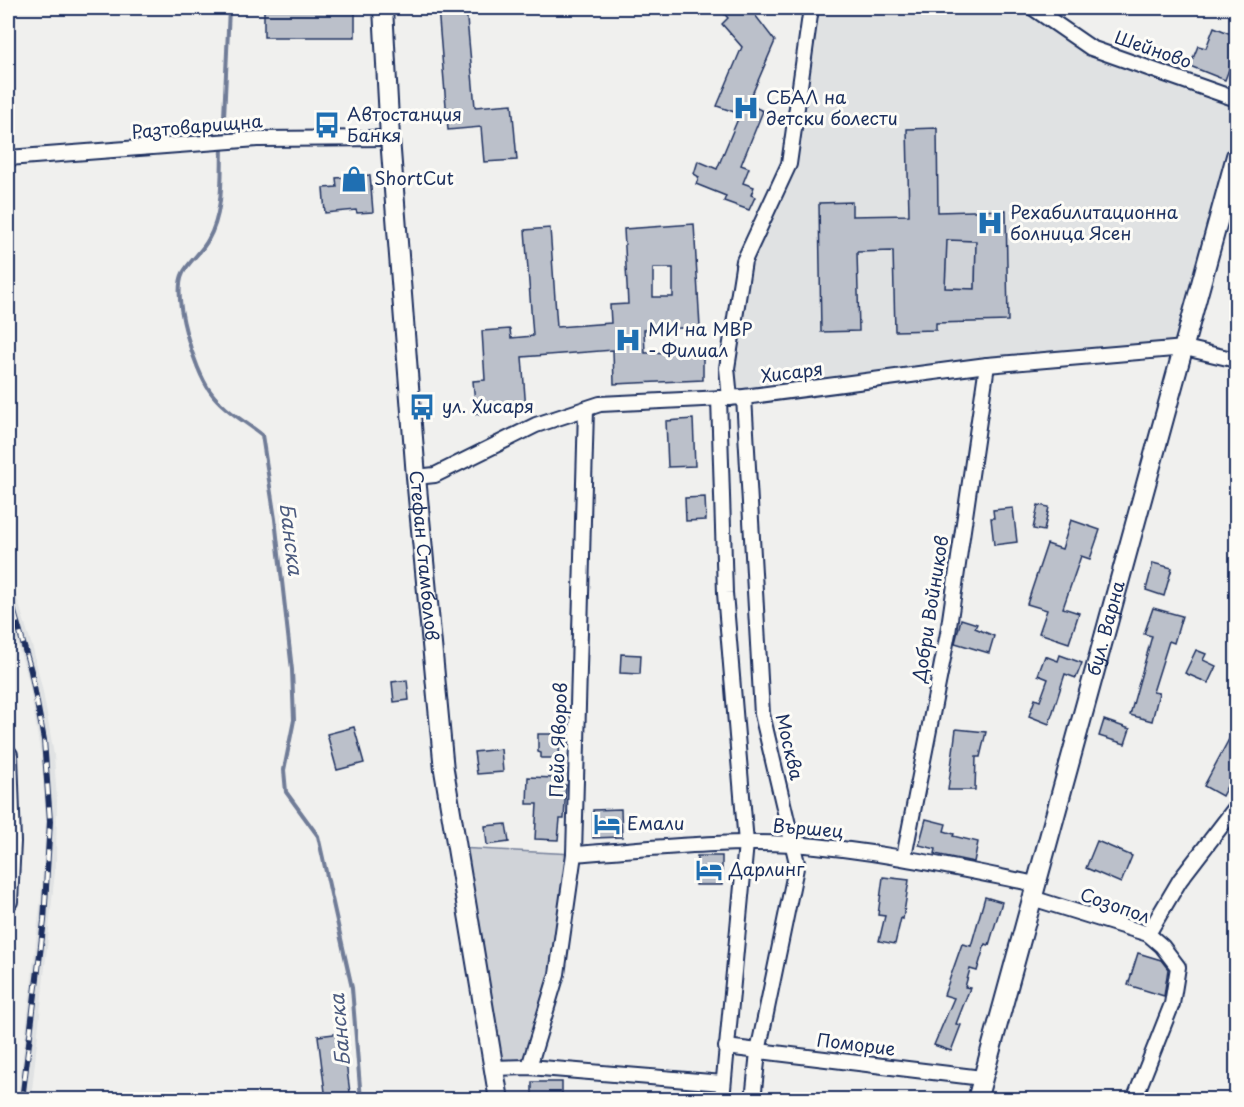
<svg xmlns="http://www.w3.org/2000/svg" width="1244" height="1107" viewBox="0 0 1244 1107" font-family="'Playpen Sans',sans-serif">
  <rect width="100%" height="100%" fill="#f0f0ee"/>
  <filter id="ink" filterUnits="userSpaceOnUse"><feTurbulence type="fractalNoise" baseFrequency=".0167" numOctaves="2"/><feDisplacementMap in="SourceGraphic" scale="12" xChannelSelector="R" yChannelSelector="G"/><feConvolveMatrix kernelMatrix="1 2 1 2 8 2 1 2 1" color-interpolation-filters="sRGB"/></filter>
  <g filter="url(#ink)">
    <g fill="#e0e2e3">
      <polygon points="811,8 1033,8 1091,48 1236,99 1236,156 1185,348 730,398 744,261 789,164"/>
      <polygon points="8,570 33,649 43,692 54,755 57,801 56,862 31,1100 18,1099 41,897 46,820 42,763 29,682 8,613"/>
    </g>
    <g fill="#d0d3d8" stroke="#76819b" stroke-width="1.5">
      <polygon points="936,239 976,241 975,289 945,288 946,258"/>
      <polygon points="457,848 574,854 557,974 529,1067 494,1068"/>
    </g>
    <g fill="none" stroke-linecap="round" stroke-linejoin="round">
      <g stroke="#6f7b97" stroke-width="4">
        <polyline points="223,139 229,8"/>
        <path d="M222,146C221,178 224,212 208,240C202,252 189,261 183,273C171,297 195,371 210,391C223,410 245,421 262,435L275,519L292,670L294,720L284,770L286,792L318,836L352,988L361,1100"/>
      </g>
    </g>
    <g fill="#bbc0ca" stroke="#1b2f5e" stroke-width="1.5" fill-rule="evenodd">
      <rect x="264" y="8" width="91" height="29"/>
      <polygon points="438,8 466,8 475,107 512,104 517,160 484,162 481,127 448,130"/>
      <polygon points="719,8 764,8 755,15 775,41 748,104 763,111 741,165 749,168 743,183 754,187 751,195 755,197 749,210 724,201 726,196 696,184 699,177 694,174 698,161 717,169 740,114 717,106 742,47 722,24 728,18"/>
      <polygon points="1214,27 1236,36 1236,56 1234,56 1225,80 1190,66 1198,46 1206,48"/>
      <path d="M937,128L938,212L1006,210L1008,321L936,323V330L895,331L893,251L857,252L859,331L821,332L819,203L852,202V216L909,215L907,129ZM947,240L976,241L975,289L945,288Z"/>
      <polygon points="370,175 373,212 357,213 356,210 325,213 323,188 337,187 336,178"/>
      <path d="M694,224L700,327L644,330L645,353L703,351V380L614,384L613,350L522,357L526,410L476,414L473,381L485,380L482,331L510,329L511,338L533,336L525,230L550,228L557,327L611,323L610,305L628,304L624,229ZM653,268H673V297H653Z"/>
      <polygon points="693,419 695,466 668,467 666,421"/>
      <polygon points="705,497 706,520 686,521 685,498"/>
      <polygon points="1038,505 1049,507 1044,531 1033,529"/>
      <polygon points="1013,508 1017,542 994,545 991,518 994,518 993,510"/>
      <polygon points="1071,520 1100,530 1090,559 1081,556 1063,608 1079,613 1069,643 1039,633 1047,610 1027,604 1047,544 1062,549"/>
      <polygon points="1153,563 1172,568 1164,596 1146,590"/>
      <polygon points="1153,608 1182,616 1174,643 1169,641 1153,692 1159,693 1152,721 1130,715 1152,636 1144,634"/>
      <polygon points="961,619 977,624 975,628 994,636 989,653 955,643"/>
      <polygon points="1196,650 1206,654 1203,660 1216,666 1208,683 1185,673"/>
      <polygon points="621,654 641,655 640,674 620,673"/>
      <polygon points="1060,655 1082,663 1076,678 1065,674 1049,724 1029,716 1035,699 1040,701 1048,679 1038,675 1045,656 1058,661"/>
      <polygon points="407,680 409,700 394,702 392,682"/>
      <polygon points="1104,720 1130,729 1125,744 1099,736"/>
      <polygon points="1236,726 1236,769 1222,796 1204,786"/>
      <polygon points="354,727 364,763 337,770 327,734"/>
      <polygon points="956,729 986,732 980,757 976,757 975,790 948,790"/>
      <polygon points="538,734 560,734 559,758 541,758 541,753 538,752"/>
      <polygon points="501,749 503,772 477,774 474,752"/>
      <polygon points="528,777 556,778 556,785 566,785 564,819 560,819 558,840 535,839 537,804 527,804"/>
      <polygon points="621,809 622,837 593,838 593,810"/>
      <polygon points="926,819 946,824 944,831 954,834 953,836 978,842 974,862 935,854 936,849 919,845"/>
      <polygon points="506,824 509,842 487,845 485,826"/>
      <polygon points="1097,841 1132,856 1121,883 1086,868"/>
      <polygon points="697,856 722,856 722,885 696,885"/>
      <polygon points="883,877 909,880 903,919 901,918 895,944 879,941 885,916 878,915"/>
      <polygon points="985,897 1002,902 989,945 985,944 977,971 970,969 965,987 970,988 956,1024 961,1025 951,1051 934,1045 954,998 944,995 962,944 971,946"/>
      <polygon points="1138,953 1161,960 1168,969 1164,996 1128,985"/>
      <polygon points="342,1033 351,1100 326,1100 318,1036"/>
      <rect x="532" y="1082" width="30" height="18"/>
    </g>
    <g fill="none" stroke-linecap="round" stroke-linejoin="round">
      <g stroke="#1b2f5e" stroke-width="18">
        <g id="minor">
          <polyline points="1033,8 1091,48 1236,99"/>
          <polyline points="8,158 257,139 390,138"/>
          <polyline points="744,397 762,714 797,863 758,1052 753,1100"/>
          <polyline points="719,398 725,593 746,843 722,1100"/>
          <polyline points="730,398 727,368 744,261 789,164 811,8"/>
          <polyline points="416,477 435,475 536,425 600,404 744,397 987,365 1185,348 1236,360"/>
          <path d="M574,854C646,849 720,840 793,844C875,850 956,868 1036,884"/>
          <polyline points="904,857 948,633 987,365"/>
          <polyline points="1032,898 1148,934 1162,946 1178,967 1172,1004 1134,1100"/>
          <polyline points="1148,934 1180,880 1236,807"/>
          <polyline points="726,1047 982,1078"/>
          <polyline points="529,1067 557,974 574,854 586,409"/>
          <polyline points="494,1068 529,1067 723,1083"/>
        </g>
      </g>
      <g stroke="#1b2f5e" stroke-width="22">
        <g id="tertiary">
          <path id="s1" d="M383,8L390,138L416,477L444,770L499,1100"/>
          <polyline points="8,755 11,842 8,901"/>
          <path id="s2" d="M977,1100L1236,156"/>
        </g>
      </g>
      <use href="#minor" stroke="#fdfcf7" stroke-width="14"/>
      <use href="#tertiary" stroke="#fdfcf7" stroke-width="18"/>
      <g stroke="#1b2f5e" stroke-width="6">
        <polyline id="rail" points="8,591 31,671 44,740 50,821 44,921 22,1100"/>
      </g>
      <use href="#rail" stroke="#fdfcf7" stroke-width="4" stroke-dasharray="11" stroke-linecap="butt"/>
    </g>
  </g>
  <defs>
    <g id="hospital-bare" transform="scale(2.07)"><path d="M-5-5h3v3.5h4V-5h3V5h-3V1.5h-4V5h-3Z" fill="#1f6fb2" stroke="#fdfcf7" stroke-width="2.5" paint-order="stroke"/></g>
    <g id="bus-bare" transform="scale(2.07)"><path d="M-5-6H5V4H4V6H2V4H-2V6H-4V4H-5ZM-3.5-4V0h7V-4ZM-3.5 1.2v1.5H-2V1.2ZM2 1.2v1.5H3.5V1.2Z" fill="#1f6fb2" stroke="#fdfcf7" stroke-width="2.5" paint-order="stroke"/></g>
    <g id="shop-bare" transform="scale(2.07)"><path d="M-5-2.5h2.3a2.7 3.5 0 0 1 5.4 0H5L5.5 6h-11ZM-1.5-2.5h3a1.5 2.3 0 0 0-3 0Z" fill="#1f6fb2" stroke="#fdfcf7" stroke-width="2.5" paint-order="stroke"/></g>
    <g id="hotel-bare" transform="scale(2.07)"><path d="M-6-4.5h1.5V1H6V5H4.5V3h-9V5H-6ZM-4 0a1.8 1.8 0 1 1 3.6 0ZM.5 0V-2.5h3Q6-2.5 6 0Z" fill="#1f6fb2" stroke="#fdfcf7" stroke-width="2.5" paint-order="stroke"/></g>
  </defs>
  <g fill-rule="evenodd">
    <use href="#hospital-bare" x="746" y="108"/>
    <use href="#bus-bare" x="327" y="125"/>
    <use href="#shop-bare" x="354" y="179"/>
    <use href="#hospital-bare" x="990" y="223"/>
    <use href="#hospital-bare" x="628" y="340"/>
    <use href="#bus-bare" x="422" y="407"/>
    <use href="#hotel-bare" x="607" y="824"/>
    <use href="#hotel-bare" x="709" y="870"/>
  </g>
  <g text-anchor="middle" stroke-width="6" stroke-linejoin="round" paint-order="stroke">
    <g font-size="18" fill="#1b2f5e" stroke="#fdfcf7">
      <text transform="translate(1153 50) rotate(19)" y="6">Шейново</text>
      <text transform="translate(197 127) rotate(-5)" y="6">Разтоварищна</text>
      <text transform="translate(792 373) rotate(-7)" y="6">Хисаря</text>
      <text dy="6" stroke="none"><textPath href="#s1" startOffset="549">Стефан Стамболов</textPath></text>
      <text transform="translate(931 609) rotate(-81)" y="6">Добри Войников</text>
      <text dy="6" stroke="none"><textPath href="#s2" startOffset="489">бул. Варна</textPath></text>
      <text transform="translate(559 740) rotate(-88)" y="6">Пейо Яворов</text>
      <text transform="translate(789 747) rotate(77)" y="6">Москва</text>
      <text transform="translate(808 829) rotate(5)" y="6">Вършец</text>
      <text transform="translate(1115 906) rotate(19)" y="6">Созопол</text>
      <text transform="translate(856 1045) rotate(7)" y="6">Поморие</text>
    </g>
    <g font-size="18" fill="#1b2f5e" stroke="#fdfcf7" text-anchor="start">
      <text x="766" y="104">СБАЛ на<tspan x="766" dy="21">детски болести</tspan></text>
      <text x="347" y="121">Автостанция<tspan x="347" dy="21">Банкя</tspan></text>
      <text x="374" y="185">ShortCut</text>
      <text x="1010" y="219">Рехабилитационна<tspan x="1010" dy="21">болница Ясен</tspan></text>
      <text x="648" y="336">МИ на МВР<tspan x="648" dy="21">- Филиал</tspan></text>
      <text x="442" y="413">ул. Хисаря</text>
      <text x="627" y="830">Емали</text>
      <text x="729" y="876">Дарлинг</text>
    </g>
    <g font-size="20" font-style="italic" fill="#4c5b7f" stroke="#fdfcf7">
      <text transform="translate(291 539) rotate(83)" y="7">Банска</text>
      <text transform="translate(340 1030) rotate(-95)" y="7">Банска</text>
    </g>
  </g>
  <rect width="1244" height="1107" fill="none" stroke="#fdfcf7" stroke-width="30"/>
  <rect x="15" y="15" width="1214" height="1077" fill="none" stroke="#1b2f5e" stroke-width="2" filter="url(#ink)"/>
</svg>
